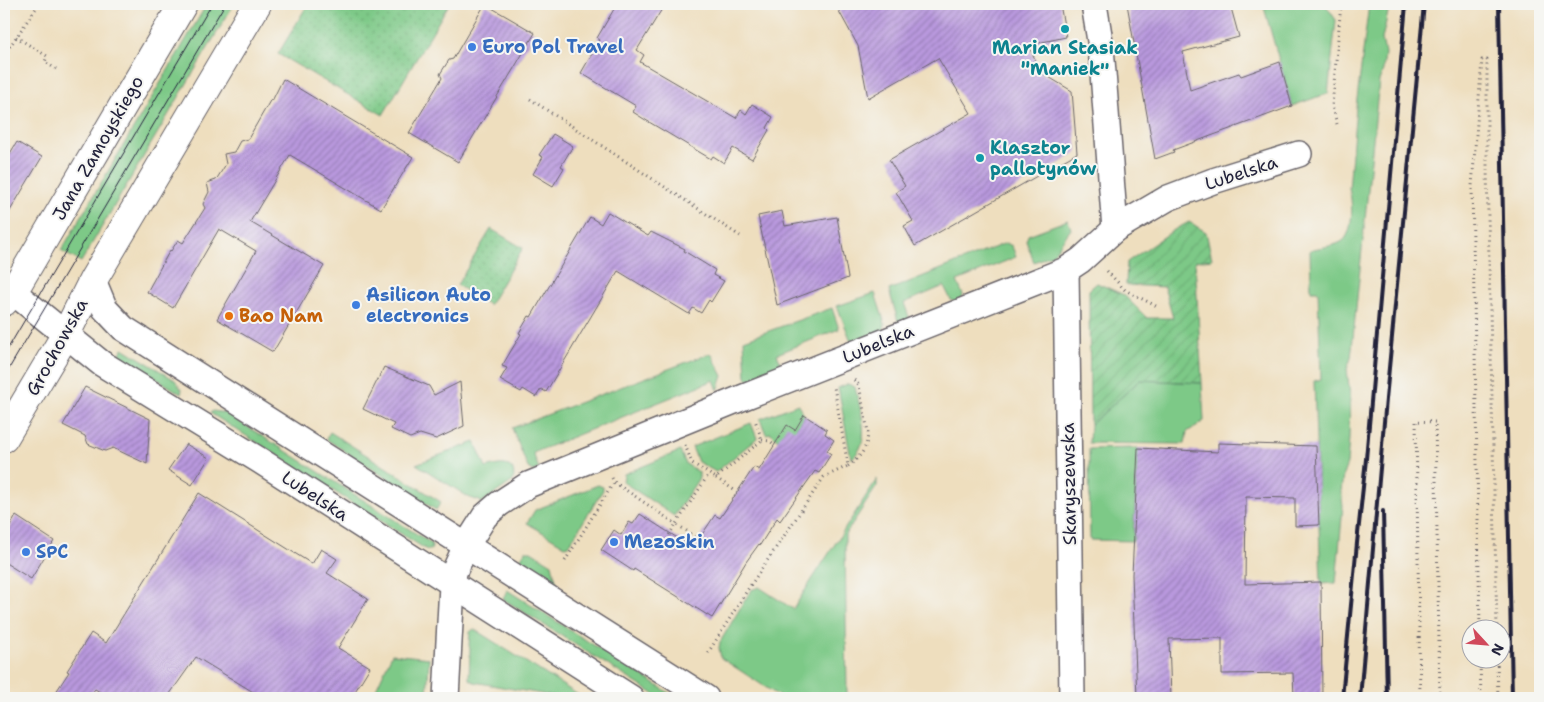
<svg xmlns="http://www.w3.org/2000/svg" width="1544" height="702" viewBox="0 0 1544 702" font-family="'Shantell Sans',sans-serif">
  <defs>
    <pattern id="park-dots" width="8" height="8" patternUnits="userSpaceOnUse" patternTransform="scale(1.25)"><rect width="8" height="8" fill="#7dc987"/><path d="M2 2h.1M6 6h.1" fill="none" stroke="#6cac75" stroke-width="1.8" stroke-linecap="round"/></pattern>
    <pattern id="garden-furrows" width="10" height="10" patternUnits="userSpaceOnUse" patternTransform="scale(1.25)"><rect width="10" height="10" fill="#7dc987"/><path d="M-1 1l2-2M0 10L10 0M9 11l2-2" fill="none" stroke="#6cac75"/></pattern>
    <pattern id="building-hatch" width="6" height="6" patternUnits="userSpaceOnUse" patternTransform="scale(1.25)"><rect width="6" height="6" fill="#b999de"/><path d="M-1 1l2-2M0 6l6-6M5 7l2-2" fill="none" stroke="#967cb5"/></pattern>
  </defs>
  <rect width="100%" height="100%" fill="#f6f6f2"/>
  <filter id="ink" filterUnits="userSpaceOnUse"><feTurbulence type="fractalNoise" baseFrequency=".02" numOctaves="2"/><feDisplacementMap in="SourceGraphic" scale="10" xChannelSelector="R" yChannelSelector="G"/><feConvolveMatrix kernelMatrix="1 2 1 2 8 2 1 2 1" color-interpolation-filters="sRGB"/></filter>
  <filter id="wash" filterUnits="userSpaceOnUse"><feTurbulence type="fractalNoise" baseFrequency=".0096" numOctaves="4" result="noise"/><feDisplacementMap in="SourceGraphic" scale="20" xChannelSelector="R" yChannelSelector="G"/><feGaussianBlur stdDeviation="1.12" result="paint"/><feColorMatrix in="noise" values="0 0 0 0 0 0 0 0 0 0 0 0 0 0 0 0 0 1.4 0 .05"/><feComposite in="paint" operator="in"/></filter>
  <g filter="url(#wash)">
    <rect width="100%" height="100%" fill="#eedebe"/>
    <g fill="#7dc987" stroke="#507661">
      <polygon points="207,4 234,4 81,262 61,251"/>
      <polygon points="1263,4 1325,4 1336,20 1328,94 1323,95 1292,106"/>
      <path d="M1369,4H1390L1382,39L1385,53L1383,70L1379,81L1351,358L1347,369L1350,396L1349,439L1347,464L1343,475L1341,492L1343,506L1336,583L1321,584L1314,381L1321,379L1318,291H1311L1310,250C1319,247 1332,247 1341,242C1354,236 1353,201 1349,189L1356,107Z"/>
      <polygon points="1068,220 1071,229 1053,254 1034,262 1026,241 1028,235"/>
      <polygon points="1006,243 1012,246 1016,257 957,281 963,295 962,299 955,302 951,300 944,286 904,303 909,317 908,321 902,323 898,321 889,290"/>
      <polygon points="875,293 885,324 883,331 851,341 837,306"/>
      <polygon points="832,308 839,329 777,354 783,369 755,383 746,377 744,340"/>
      <polygon points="123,348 175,380 182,390 181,394 119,355"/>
      <polygon points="711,353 723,376 718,390 714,380 533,453 539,469 533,471 528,468 512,428"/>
      <polygon points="1140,380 1202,383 1204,421 1187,432 1185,444 1089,443 1090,425"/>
      <path d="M848,384L855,387C860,409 873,443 851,459L839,392L838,388Z"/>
      <polygon points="798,404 804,415 795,430 778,440 771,433 766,434 760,419"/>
      <polygon points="213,411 226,413 431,543 432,547 431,550 427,550 210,413"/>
      <polygon points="751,423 757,438 755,440 716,472 698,462 692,447"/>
      <polygon points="330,432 441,502 436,510 326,439"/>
      <path d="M475,442L486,468C498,464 518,460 513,481L481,503L480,501L470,498L416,464Z"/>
      <polygon points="1138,448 1133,541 1090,540 1089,449"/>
      <polygon points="680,451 686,464 699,472 699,478 674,516 623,482 624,474"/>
      <polygon points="877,479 877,486 845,535 847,698 782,698 721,658 719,648 720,642 751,590 759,587 793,609"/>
      <polygon points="598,485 603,487 603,490 569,545 565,546 527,523 535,510"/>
      <polygon points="525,551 531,551 552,564 557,585 519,561"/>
      <polygon points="507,590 677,698 660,698 503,599"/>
      <polygon points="474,629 480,633 583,698 564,698 474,682 469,679 470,649 469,645 470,632"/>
      <polygon points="392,654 429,658 427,698 376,698 376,689"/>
    </g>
    <g fill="url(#park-dots)" stroke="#507661">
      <polygon points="308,4 449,4 383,115 278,54"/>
      <polygon points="491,229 523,248 489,305 457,285"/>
    </g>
    <polygon fill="url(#garden-furrows)" stroke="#507661" points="1189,222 1206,232 1212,259 1195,261 1202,383 1140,380 1090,425 1089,290 1097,283 1124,295 1147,318 1173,318 1164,287 1126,285 1127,262 1174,230"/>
    <g id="blocks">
      <g fill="url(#building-hatch)">
        <polygon points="485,4 535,33 458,162 409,133 442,78 440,74 449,60 453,59"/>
        <polygon points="617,4 665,4 637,50 644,55 640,62 736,118 741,110 746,114 752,104 773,117 767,128 769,130 752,159 733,148 724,163 713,156 711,159 644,119 633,112 636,106 581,73 600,40 597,38"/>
        <polygon points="835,4 1060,4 1066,37 1028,45 1042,73 1072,91 1077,153 915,246 904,226 913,221 896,192 905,186 889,160 971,113 938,58 868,98 858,46"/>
        <polygon points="1127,4 1230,4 1239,37 1183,52 1190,90 1239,73 1241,76 1280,62 1292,106 1173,150 1174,152 1155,159"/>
        <polygon points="283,79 413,157 381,209 290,155 250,222 324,266 273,352 217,319 256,251 219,229 173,308 147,292 170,250 171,251 178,240 183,243 205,208 203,204 209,192 207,183 216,180 226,164 224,154 234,152 240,141 248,139 271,99 272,101"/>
        <polygon points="553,134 573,146 561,166 564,168 553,186 533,174 543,157 539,155"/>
        <polygon points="17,142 42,157 4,221 4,163"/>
        <polygon points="782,211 785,226 837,217 848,278 777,305 758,216"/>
        <polygon points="608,212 648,236 651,232 685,249 684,251 715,270 713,275 724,281 711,302 709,300 701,313 693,308 689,314 618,271 546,392 541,389 536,397 523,389 521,392 500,380 507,368 502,366 521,334 519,333 529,316 531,317 590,217 601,224"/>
        <polygon points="384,367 429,386 434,395 460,382 464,426 436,439 420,434 410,438 391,429 394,424 363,409"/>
        <polygon points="85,387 150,419 147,464 113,448 105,451 88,444 85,436 63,425"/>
        <polygon points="804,415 827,430 825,434 834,440 827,451 831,454 819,473 815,471 780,521 777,518 760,545 759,544 746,562 712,618 634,569 633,571 601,550 614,530 621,535 629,522 633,524 640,514 693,548 715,515 720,518 754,467 759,470 787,425 795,430"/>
        <polygon points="1218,443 1316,446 1319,525 1295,526 1295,498 1246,497 1245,584 1321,582 1322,698 1294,698 1293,673 1222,674 1222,638 1169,639 1171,698 1137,698 1132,575 1138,448 1218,452"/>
        <polygon points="186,444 209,458 192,485 168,470"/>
        <polygon points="199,493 312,564 321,549 337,559 327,573 368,599 338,648 370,667 351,698 263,698 196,657 167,698 110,698 95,689 88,698 52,698 69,672 67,671 91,633 106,643"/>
        <polygon points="16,516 54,541 31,579 4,562 4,537"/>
      </g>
    </g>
  </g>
  <g filter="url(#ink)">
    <use href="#blocks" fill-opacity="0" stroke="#696469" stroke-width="1"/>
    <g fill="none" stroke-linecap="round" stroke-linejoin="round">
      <g stroke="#696469" stroke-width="28">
        <g id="minor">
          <polyline points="1094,4 1101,47 1115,229"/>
          <polyline points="1066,270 1072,698"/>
          <polyline points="93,280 105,309 123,328 706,698"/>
          <polyline points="4,286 13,292 101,363 259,460 631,698"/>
          <polyline points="446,698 452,585 454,572 466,546 485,516 499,504 528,485 744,397 1066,270 1081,260 1115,229 1168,198 1213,181 1299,154"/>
        </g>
      </g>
      <g stroke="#696469" stroke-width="30">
        <g id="major">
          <polyline points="4,302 13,292 50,229 183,4"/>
          <polyline points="4,438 66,334 93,280 257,4"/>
        </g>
      </g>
      <g stroke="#696469" stroke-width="3" stroke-dasharray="1 4" stroke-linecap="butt">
        <polyline points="16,37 47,56 45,62 56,69"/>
        <polyline points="4,55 39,4"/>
        <polyline points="530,99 740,236"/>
        <polyline points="1337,124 1332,106 1341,4"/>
        <polyline points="1107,271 1125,290 1158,307"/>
        <polyline points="762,440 770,441 775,445"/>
        <polyline points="685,445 692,463 716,478 762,440 755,420"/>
        <path d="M848,466C860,458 868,447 868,432L859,385L854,380"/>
        <polyline points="612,478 614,482 676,524 709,474"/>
        <polyline points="716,478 737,492"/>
        <polyline points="669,535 676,524 699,539"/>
        <polyline points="565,561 614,482"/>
        <polyline points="1480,630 1472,186 1482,60 1487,60 1487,169 1497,630"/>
        <polyline points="708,653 748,589 824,477 848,466 834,387"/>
        <polyline points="1480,660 1481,698"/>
        <polyline points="1497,660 1498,698"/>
        <polyline points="1420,698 1416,421 1435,422 1440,698"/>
      </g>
      <use href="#minor" stroke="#fff" stroke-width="25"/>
      <use href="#major" stroke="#fff" stroke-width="28"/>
      <g stroke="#22223b" stroke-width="1">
        <polyline points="4,355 212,4"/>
        <polyline points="4,377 225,4"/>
      </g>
      <g stroke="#22223b" stroke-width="4">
        <polyline points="1499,4 1512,698"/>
        <polyline points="1383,511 1387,698"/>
        <polyline points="1342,698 1357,543 1366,459 1406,4"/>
        <polyline points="1360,698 1386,399 1424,4"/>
      </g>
    </g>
  </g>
  <g fill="#0f9aa8" stroke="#f6f6f2" stroke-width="2">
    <circle cx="1065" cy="29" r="5"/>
    <circle cx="980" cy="158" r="5"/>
  </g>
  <g fill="#3f7fe0" stroke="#f6f6f2" stroke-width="2">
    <circle cx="472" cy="47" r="5"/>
    <circle cx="356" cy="305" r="5"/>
    <circle cx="614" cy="542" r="5"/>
    <circle cx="26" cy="552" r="5"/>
  </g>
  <circle fill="#e8710a" stroke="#f6f6f2" stroke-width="2" cx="229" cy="316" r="5"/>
  <g text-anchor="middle" stroke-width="4" stroke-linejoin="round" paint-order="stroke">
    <g font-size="18" font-weight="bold" fill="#366cbe" stroke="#f6f6f2" text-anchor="start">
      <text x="482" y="53">Euro Pol Travel</text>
      <text x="366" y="301">Asilicon Auto<tspan x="366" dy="21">electronics</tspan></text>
      <text x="624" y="548">MezoSkin</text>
      <text x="36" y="558">SPC</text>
    </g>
    <g font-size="18" font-weight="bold" fill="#0d838f" stroke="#f6f6f2">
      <text x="1065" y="54">Marian Stasiak<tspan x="1065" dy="21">"Maniek"</tspan></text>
      <text x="990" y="154" text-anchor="start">Klasztor<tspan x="990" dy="21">pallotynów</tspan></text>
    </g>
    <g font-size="18" fill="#22223b" stroke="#f6f6f2">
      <text transform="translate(98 148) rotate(-60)" y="6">Jana Zamoyskiego</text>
      <text transform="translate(1241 173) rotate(-18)" y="6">Lubelska</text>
      <text transform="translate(878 344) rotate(-22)" y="6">Lubelska</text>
      <text transform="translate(57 347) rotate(-61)" y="6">Grochowska</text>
      <text transform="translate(1069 484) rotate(-91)" y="6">Skaryszewska</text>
      <text transform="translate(315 496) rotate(33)" y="6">Lubelska</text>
    </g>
    <g font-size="18" font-weight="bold" fill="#c56008" stroke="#f6f6f2" text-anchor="start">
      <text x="239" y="322">Bao Nam</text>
    </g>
  </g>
  <rect width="1544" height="702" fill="none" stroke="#f6f6f2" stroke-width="20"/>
  <g transform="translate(1486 644) rotate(116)"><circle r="24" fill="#f6f6f2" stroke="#a1a1a9"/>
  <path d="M0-4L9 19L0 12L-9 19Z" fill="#d1495b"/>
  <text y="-8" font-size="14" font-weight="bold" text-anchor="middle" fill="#22223b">N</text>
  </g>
</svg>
